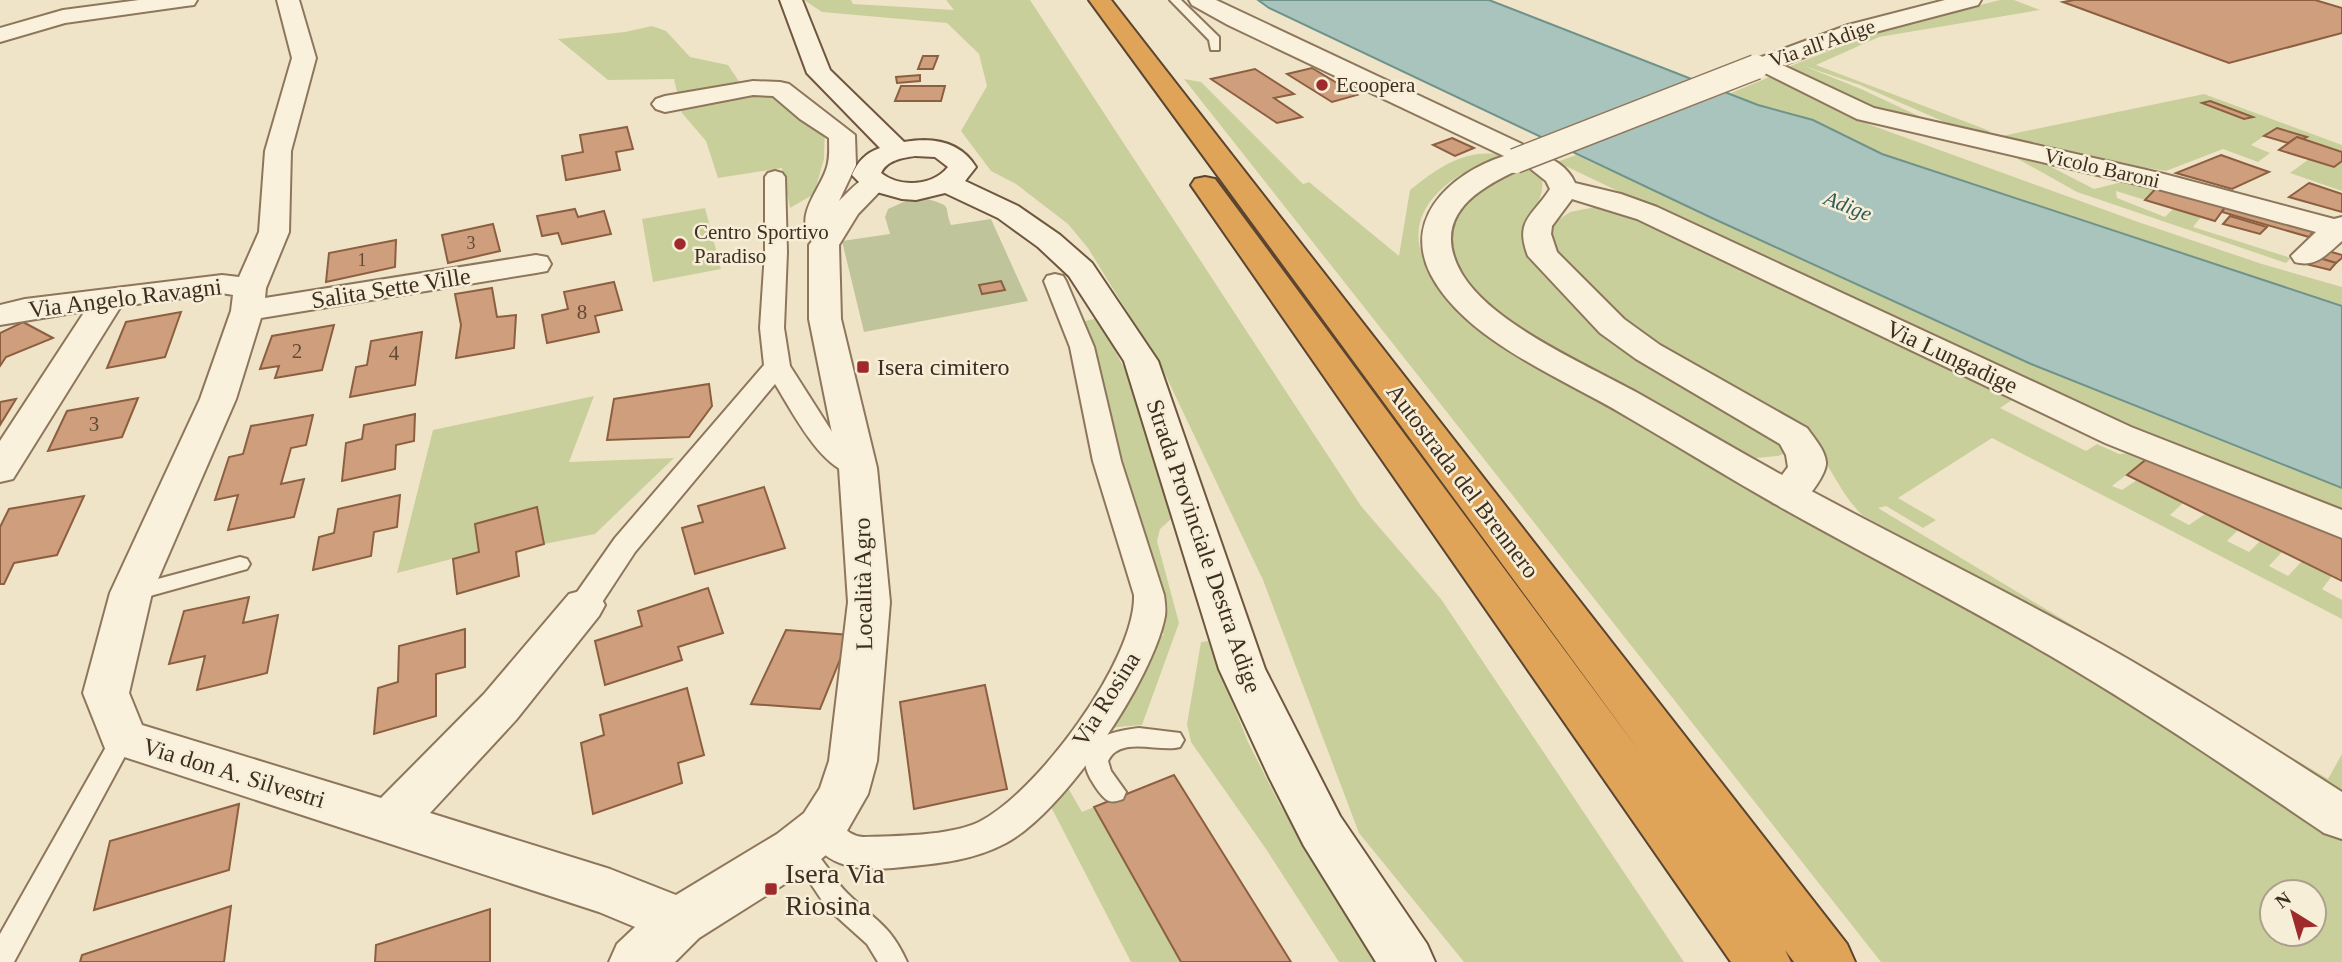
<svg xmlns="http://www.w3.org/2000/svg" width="2342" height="962" viewBox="0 0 2342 962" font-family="Georgia,serif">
  <rect width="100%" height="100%" fill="#f0e4c8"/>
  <g fill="#c9cf9b" fill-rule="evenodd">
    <polygon points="804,0 851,0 853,4 954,10 946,0 1030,0 1361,506 1441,599 1684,962 1464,962 1359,833 1263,580 1164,372 1088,248 1068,224 1016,184 991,171 961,131 987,86 979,54 947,23 822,12"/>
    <polygon points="2000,0 2014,0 2040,10 1879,37 1816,65 1990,131 1983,135 1965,131 1860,85 1804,66 1861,89 1940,126 1887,114 1788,67 1887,28"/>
    <polygon points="652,26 666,31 690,57 728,65 742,86 789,87 825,124 824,159 814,194 790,208 782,168 718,178 706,141 682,113 674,79 608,80 558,39 625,32"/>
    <polygon points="1772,76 1857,120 2141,223 2262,264 2342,287 2342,306 1882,154 1813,120 1758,105 1731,93"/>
    <path d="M1184,79L1201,82L1303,184L1309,182L1399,256L1410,190C1438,168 1465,148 1502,155C1483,164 1461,172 1445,186C1396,227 1423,275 1461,311L1990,615L2342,834V962H1881ZM2272,892H2314V934H2272Z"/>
    <polygon points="2204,94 2342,145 2342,152 2303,139 2306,137 2264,136 2251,145 2270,153 2258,162 2223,149 2166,171 2148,168 2136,174 2002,136"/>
    <polygon points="2002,150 2032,157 2094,189 2130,180 2161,183 2145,200 2116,191 2117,198 2165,217 2173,209 2201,217 2193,227 2291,258 2286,263 2077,192"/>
    <polygon points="1576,155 2030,364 2342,488 2342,516 2273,490 1960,354 1557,162"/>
    <polygon points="2309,159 2334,167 2342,161 2342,191 2290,173"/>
    <path d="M1531,164L1542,175C1545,201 1533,207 1522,229L1524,240L1535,261L1776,434L1786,453L1778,456L1756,458C1705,430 1654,402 1602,374C1573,358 1542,343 1514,325C1495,311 1457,277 1451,254C1437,205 1495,179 1531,164Z"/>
    <path d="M1595,207L1621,211L2018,396L2000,408L2086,451L2097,444L2119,454L2132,453L2149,457L2112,486L2122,490L2137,480L2183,503L2170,515L2189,525L2205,514L2238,530L2227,541L2249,552L2260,541L2282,552L2269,566L2288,576L2302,561L2332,576L2322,589L2342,600V619L1992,438L1898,498L1936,520L1923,528L1886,506L1878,508L2328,779L2342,754V794L2050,619L1862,515C1839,492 1829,463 1809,437L1637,335L1556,255L1548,240L1551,225L1570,212Z"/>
    <polygon points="705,208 721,269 653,282 642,219"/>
    <polygon points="1098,318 1133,385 1171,519 1160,529 1157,541 1179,623 1142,725 1117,727 1101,734 1154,644 1164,634 1154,633 1077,323"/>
    <polygon points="594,396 569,462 674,458 595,534 544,544 537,507 476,524 479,552 397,573 433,430"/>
    <polygon points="1208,641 1248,742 1279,803 1375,962 1339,962 1266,849 1191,742 1187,724 1201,642"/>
    <polygon points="1064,781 1082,812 1094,807 1181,962 1131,962 1047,799"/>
  </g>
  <path fill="#bfc49a" d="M928,199C954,207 943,205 951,225L991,219L1028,301L864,332L842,241L890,234L885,217L888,209L908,200Z"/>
  <polygon fill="#a9c4bc" stroke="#6f938a" stroke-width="2" points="1258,0 1489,0 1758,105 1813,120 1882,154 2342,306 2342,488 2031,364 1712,218 1269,8"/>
  <g fill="#cf9f7d" stroke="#8d5f41" stroke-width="2">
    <polygon points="2074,0 2315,0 2342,8 2342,33 2229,63 2063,2"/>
    <polygon points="923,56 938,56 933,69 918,69"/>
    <polygon points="1312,68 1357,95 1332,102 1287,74"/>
    <polygon points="1255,69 1294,94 1274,98 1302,117 1277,123 1211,79"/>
    <polygon points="920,75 920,81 897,83 896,77"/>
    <polygon points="901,86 945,86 941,101 895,101"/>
    <polygon points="2210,101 2253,117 2244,119 2202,103"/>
    <polygon points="627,127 633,149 616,152 620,170 566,180 562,156 583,152 580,135"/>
    <polygon points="2277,128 2307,137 2303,139 2297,137 2288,143 2264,136"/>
    <polygon points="2297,137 2342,152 2342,161 2334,167 2279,150"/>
    <polygon points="1452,138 1474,148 1455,156 1433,145"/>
    <polygon points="2221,155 2249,165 2269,172 2232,189 2176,173"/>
    <polygon points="2161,183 2228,203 2215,221 2145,200"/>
    <polygon points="2309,183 2342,194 2342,212 2289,197"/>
    <polygon points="2228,203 2316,228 2309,237 2222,212"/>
    <polygon points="575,209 578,217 604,211 611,234 562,244 558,233 542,236 537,216"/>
    <polygon points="2230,216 2267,227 2260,234 2223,224"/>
    <polygon points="493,224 500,251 448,263 442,235"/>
    <polygon points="396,240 395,267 326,282 329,253"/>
    <polygon points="2325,250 2342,255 2342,258 2336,263 2316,257"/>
    <polygon points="2316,257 2336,263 2330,270 2306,264"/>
    <polygon points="1001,281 1005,290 982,294 979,285"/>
    <polygon points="614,282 622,310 595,316 599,332 547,343 542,315 568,309 564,292"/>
    <polygon points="492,288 497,317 516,315 514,348 456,358 461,325 455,294"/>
    <polygon points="181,312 165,357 107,368 126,322"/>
    <polygon points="23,322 53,338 6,357 0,366 0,333"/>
    <polygon points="334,325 322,370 275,378 279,366 260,369 272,336"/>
    <polygon points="422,332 415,385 350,397 356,367 367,365 371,341"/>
    <polygon points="709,384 712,406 689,437 607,440 614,399"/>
    <polygon points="138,398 122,437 48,451 67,411"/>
    <polygon points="16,399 0,425 0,402"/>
    <polygon points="415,414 414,441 396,445 395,469 342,481 346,443 362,439 364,425"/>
    <polygon points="313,415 306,445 291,448 281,484 304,479 294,517 228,530 238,495 215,500 229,457 243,454 251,426"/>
    <polygon points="2149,457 2342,537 2342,581 2127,475"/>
    <polygon points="764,487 785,548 695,574 682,528 703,522 698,506"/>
    <polygon points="400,495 397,527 374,532 371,556 313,570 319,537 334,533 338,509"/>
    <polygon points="84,496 57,555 14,563 4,584 0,584 0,527 9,509"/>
    <polygon points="537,507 544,544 516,552 519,576 457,594 453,559 479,552 475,524"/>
    <polygon points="708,588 723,633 678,647 682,660 605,685 595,641 642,626 638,611"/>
    <polygon points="249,597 243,623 278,615 267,673 197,690 205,656 169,664 184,611"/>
    <polygon points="465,629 465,667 436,674 436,716 374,734 378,688 398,682 399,646"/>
    <polygon points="786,630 850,635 820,709 751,704"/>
    <polygon points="985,685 1007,789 914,809 900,702"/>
    <polygon points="687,688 704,755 678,763 682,783 593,814 581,743 604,735 600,715"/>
    <polygon points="1174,775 1291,962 1181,962 1094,807"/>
    <polygon points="239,804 229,870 94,910 110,841"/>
    <polygon points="231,906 224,962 80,962 82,955"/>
    <polygon points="490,909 490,962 375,962 376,945"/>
  </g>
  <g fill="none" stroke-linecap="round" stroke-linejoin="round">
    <g stroke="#8d765c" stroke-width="4">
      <g id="service">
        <polygon points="1170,0 1181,0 1219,37 1219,50 1211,50 1209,40"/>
        <polygon points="240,557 247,559 250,564 247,569 132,601 124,598 121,593 124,588"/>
        <path d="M1139,728L1180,733L1184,740L1180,747C1160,753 1120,735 1108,761L1111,771L1126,792L1123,799C1117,801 1113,803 1107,800C1101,796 1094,785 1090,778C1071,741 1111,731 1139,728Z"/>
        <polygon points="123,729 131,731 135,738 131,745 14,962 0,962 0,934 115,731"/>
        <path d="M795,839C821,848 829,875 847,893C874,920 890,924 907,962H878L867,944L827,908L809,881L786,858L782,850L786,842Z"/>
      </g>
    </g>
    <g stroke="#8d765c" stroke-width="4">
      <g id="pedestrian">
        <path d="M775,171L782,173L785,177L787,252L784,328L790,366L834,435L872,468L868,474C828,485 793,412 775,384L635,552L595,613L584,616L573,613L568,605L615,538L764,365L760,328L765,252V177L768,173Z"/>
        <path d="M1055,274L1063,276L1066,281L1094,347L1121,461L1164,595C1165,602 1166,609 1165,616C1153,680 1063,813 1006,843C971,862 931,864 893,868C854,871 822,866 804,828L809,817C841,806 837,835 863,837C896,836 950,836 979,822C1037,793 1136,660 1134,595L1093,461L1070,347L1044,281L1047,276Z"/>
      </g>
    </g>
    <g stroke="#8d765c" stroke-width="4">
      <g id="minor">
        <polygon points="139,0 197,0 194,5 186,6 65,23 0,42 0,28 63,10"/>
        <path d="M277,0H299L316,58L291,151L289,232L266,288L265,298L536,255L547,257L551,264L547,271L536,273L261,318L236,399L152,593L129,693L142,725L381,798L484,694L569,594L584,590L599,594L605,605L599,616L516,720L430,813L610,869L676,895L777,834L804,813L820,788L829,761L848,602L839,468L809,319V245L812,241C793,215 820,191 827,167C830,158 829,147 829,138L800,119L773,96L753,95L665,112L656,109L652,104L656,99L665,96L753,81L780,82L789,84L855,135L856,165L839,201C853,188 862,173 883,178L887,184L858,214L839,245L841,319L877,468L890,602L877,761L868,794L840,843L813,866L699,938L675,962H609L617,944L635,927L599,912L106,751L83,693L110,593L200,399L231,311L233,295L222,293L121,306L13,479L0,482V441L85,311L0,325V305L25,299L222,275L239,277L259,232L265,151L292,58Z"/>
        <polygon points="1189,0 1216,0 1522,144 1526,150 1522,156 1513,158 1504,156 1228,25 1192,5"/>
        <path d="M1765,57L1874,108L2164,174L2334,219L2342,217V241C2327,254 2316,268 2295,262L2291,256L2316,232L2158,189L1857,119L1757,69L1753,64L1757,59Z"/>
        <path d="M1535,153C1552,157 1568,167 1575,183L1621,194L1657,207L2131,427L2342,510V538L2105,443L1637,219L1572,199L1552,226L1551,234L1557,252L1624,319L1660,345L1807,428C1814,438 1825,450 1826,462C1827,473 1809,498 1800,503C1791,508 1782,505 1773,503L1768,494L1788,467L1786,455L1780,444L1636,359L1600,333L1528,256C1514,220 1533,216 1550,189L1546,181L1521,161L1525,155Z"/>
      </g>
    </g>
    <g stroke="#8d765c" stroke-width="4">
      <g id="tertiary">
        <polygon points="1945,0 1981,0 1978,5 1864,35 1764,72 1756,74 1748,72 1744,67 1748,62 1848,25"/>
        <path d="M1515,153L1525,155L1529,161L1525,167C1479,187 1428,216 1462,274C1492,324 1585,364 1636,392C1691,423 1745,455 1800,485C1891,534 1984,580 2076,630C2167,679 2254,736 2342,792V839L2324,833C2234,772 2143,710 2049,655C1967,607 1883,564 1800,518C1740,485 1683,449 1624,415C1562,378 1466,341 1431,275C1399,213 1461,166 1515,153Z"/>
      </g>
    </g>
    <g stroke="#6f573f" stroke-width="4">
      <path id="secondary" d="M780,0H802L830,70L904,142C932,137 960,141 976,167L965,181L1018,206L1060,235L1092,263L1158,361L1265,669L1340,816L1427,944L1435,962H1376L1304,846L1269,777L1219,669L1124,361L1069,276L1038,247L998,218L945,193L916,200L902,199L866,189L852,175C858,161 866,153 880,148L807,73ZM915,156L935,157L948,167C933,186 900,188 881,173C887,160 902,158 915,156Z"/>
    </g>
    <g stroke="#5b4430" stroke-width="4">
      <polygon id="motorway" points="1089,0 1111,0 1847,944 1855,962 1794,962 1785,950 1791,962 1731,962 1191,185 1195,179 1205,177 1215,179 1640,752"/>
    </g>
    <use href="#service" fill="#faf1dc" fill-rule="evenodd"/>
    <use href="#pedestrian" fill="#faf1dc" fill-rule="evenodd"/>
    <use href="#minor" fill="#faf1dc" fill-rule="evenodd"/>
    <use href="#tertiary" fill="#faf1dc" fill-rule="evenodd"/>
    <use href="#secondary" fill="#faf1dc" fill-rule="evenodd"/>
    <use href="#motorway" fill="#e0a458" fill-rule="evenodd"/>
    <g stroke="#8d765c" stroke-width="27" stroke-linecap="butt">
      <polyline id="tertiary-bridge" points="1515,161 1756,67"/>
    </g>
    <use href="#tertiary-bridge" stroke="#faf1dc" stroke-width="24"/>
  </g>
  <g fill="#9e2a2b" stroke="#f7eed8" stroke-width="2.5">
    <circle cx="1322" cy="85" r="7"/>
    <circle cx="680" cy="244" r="7"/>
    <rect x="856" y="360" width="14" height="14" rx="3.5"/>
    <rect x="764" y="882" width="14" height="14" rx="3.5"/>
  </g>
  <g text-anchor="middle" stroke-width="5" stroke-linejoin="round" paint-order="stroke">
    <g font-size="18" fill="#624a37">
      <text x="471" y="249">3</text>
      <text x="362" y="266">1</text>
    </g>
    <g font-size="21" fill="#3d2e20" stroke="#f7eed8">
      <text transform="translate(1822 43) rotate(-19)" y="7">Via all'Adige</text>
      <text transform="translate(2102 168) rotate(13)" y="7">Vicolo Baroni</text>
    </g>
    <g font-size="21" fill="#3d2e20" stroke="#f7eed8" text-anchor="start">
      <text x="1336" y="92">Ecoopera</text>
      <text x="694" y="239">Centro Sportivo<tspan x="694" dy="24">Paradiso</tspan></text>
    </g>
    <g font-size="21" font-style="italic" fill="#2f5d5a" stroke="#f7eed8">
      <text transform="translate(1848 206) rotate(21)" y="7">Adige</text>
    </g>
    <g font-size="21" fill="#624a37">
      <text x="582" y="319">8</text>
      <text x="297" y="358">2</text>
      <text x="394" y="360">4</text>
      <text x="94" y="431">3</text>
    </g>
    <g font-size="24" fill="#3d2e20" stroke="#f7eed8">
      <text transform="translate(391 288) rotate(-9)" y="8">Salita Sette Ville</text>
      <text transform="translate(125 298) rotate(-7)" y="8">Via Angelo Ravagni</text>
      <text transform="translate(1952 357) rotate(25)" y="8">Via Lungadige</text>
      <text transform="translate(1463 481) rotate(53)" y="8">Autostrada del Brennero</text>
      <text transform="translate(1204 546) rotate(71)" y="8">Strada Provinciale Destra Adige</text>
      <text transform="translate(863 584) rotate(-91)" y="8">Località Agro</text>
      <text transform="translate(1106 699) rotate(-58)" y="8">Via Rosina</text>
      <text transform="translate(234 773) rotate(17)" y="8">Via don A. Silvestri</text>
    </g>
    <g font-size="24" fill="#3d2e20" stroke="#f7eed8" text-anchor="start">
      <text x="877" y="375">Isera cimitero</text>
    </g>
    <g font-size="28" fill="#3d2e20" stroke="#f7eed8" text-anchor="start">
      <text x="785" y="883">Isera Via<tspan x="785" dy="32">Riosina</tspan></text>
    </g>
  </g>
  <g transform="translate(2293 913) rotate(323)"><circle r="33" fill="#f7eed8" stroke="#ada18e" stroke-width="2"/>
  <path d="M0-5L12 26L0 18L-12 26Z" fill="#9e2a2b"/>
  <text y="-10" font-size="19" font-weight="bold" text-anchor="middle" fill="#3d2e20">N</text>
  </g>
</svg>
